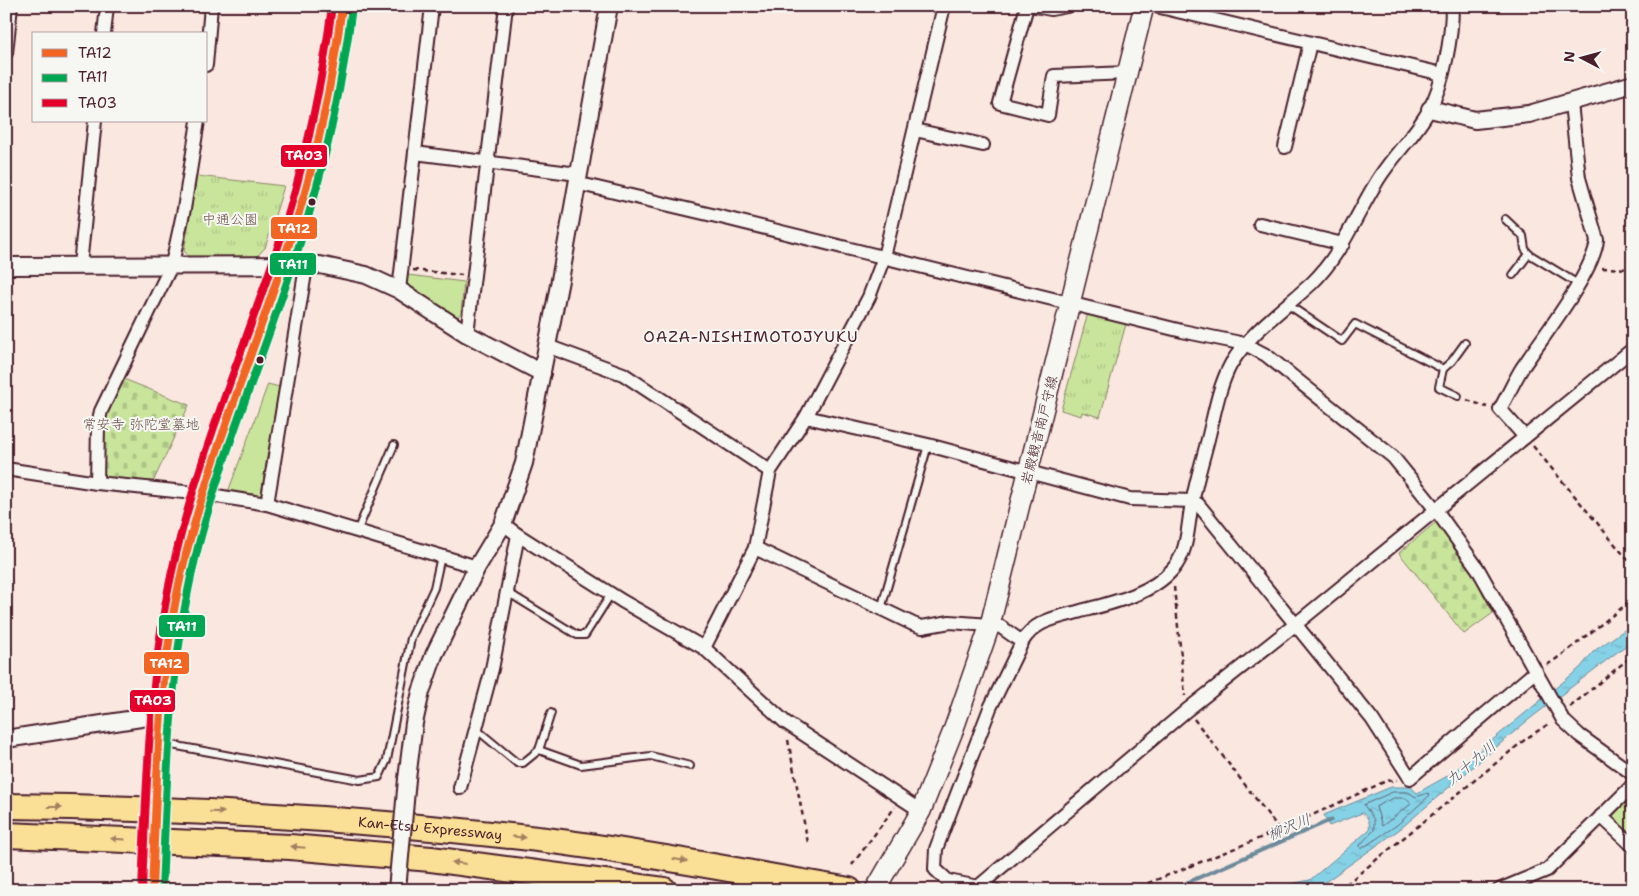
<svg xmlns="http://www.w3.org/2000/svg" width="1639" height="896" viewBox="0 0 1639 896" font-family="'Shantell Sans','Klee One',sans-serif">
  <defs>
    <pattern id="grass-tufts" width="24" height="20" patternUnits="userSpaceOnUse" patternTransform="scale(1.25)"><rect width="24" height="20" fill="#c9e59c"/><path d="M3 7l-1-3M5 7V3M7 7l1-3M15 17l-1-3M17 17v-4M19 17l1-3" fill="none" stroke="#aec487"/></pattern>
    <pattern id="cemetery-stones" width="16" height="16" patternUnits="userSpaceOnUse" patternTransform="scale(1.25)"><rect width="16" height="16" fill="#c9e59c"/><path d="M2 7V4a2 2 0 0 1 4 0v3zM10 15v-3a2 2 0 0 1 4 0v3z" fill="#aec487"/></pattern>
    <pattern id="water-ripples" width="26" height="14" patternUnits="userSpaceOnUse" patternTransform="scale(1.25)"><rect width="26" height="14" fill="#85d1e6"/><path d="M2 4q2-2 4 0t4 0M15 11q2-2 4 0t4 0" fill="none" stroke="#74b3c5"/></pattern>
  </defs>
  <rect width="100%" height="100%" fill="#f9e7e0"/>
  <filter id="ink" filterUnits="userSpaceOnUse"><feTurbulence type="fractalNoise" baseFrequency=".02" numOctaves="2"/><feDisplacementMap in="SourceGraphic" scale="10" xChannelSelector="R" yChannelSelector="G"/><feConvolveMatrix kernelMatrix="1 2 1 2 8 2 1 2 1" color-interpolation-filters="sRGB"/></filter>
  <g filter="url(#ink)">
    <g fill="url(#grass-tufts)" stroke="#8a8264">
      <polygon points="197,176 284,186 265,248 255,258 190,258 184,251"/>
      <polygon points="1088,313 1126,324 1100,417 1082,412 1081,416 1061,410"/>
      <polygon points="1633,794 1633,838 1613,818 1614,815"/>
    </g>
    <g fill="url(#cemetery-stones)" stroke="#8a8264">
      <polygon points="121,378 189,405 153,482 109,478 103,472 105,416"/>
      <polygon points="1436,522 1462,553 1493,613 1464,634 1399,553"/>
    </g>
    <g fill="#c9e59c" stroke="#8a8264">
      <polygon points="408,275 464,282 461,313 457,318 407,285"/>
      <polygon points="268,384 279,387 261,496 228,492"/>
    </g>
    <path fill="url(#water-ripples)" stroke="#6d8a9b" d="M1633,624V640L1527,721L1400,829L1314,890H1286L1295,883L1310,880L1369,830C1370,823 1369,817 1362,813L1329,826L1324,815L1391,787H1411L1417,793L1451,774L1580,668L1594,651Z"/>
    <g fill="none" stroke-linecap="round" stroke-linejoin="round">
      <g stroke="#626676" stroke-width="1">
        <polygon points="1393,792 1408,792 1416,797 1428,793 1430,795 1397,825 1361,849 1360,845 1374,830 1374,820 1364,805"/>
        <polygon points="1394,798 1406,798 1411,804 1382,826 1376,807"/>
      </g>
      <polyline stroke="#6d8a9b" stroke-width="4" points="1170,890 1331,820"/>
      <g stroke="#4a1f2b" stroke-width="10">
        <g id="service">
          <polyline points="1505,219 1523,236 1525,249 1529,254 1578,284"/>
          <polyline points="1513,275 1529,254"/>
          <polyline points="1287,304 1342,341 1355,324 1443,369 1439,387 1458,396"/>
          <polyline points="1443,369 1452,361 1465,343"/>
          <polyline points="358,529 394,445"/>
          <polyline points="507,592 577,635 585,635 611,594"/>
          <polyline points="881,609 928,445"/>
          <polyline points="476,729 517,763 523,763 539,750 581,765 651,756 690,766"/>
          <polyline points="161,743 360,780 379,777 387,760 411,638 434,588 441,556"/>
          <polyline points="539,750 551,713"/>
          <polyline points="1604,889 1614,890"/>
        </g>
      </g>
      <g stroke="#4a1f2b" stroke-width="16">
        <g id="minor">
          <path d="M944,6L884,257L869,297L806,417L770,471L755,548L913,624L922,627L950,622L990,625L1001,627L1022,642C1036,619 1057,618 1081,611C1112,603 1152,594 1173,569C1190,549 1187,522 1193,499C1197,477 1204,456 1209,435C1215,411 1219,386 1231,364C1251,331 1284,309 1312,283C1341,255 1355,217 1376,183C1391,157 1415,136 1429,110C1444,83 1452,37 1452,6"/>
          <polyline points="1027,6 1000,103 1048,115 1054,76 1128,73"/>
          <polyline points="1035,6 1051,9 1067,6"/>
          <polyline points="1156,6 1442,74"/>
          <polyline points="104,34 107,6"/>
          <polyline points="6,53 11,6"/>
          <polyline points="206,65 211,6"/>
          <polyline points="915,130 983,145"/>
          <polyline points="1285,147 1310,43"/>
          <polyline points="415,153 578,174"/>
          <polyline points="576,183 729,219 1182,331 1245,344 1266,355 1393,457 1436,510 1478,569 1563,720 1579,735 1633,774"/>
          <polyline points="1260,224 1343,244"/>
          <polyline points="80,265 95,121"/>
          <polyline points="399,290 432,6"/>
          <polyline points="467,334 506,6"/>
          <polyline points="547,346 623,374 770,471"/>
          <polyline points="806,417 928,445 1130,499 1192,501 1198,504 1372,719 1410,778 1536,671"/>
          <path d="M1525,437L1500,409C1508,395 1514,381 1522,368C1542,338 1594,272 1597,240L1579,178L1571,103"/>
          <polyline points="6,469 97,483 204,494 267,504 477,567"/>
          <polyline points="97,483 98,424 101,411 172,264 184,209 198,121"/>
          <polyline points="267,504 306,267"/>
          <polyline points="518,535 622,601 704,648 785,722 921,811"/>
          <polyline points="704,648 755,548"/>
          <polyline points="460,788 492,669 518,535 503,524"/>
          <polyline points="1601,816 1633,846"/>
          <polyline points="979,886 1187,710 1296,624 1633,349"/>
          <polyline points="994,890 948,881 935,869 936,849 990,708 1022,642"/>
          <polyline points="1499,890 1547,870 1633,785"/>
        </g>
      </g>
      <g stroke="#4a1f2b" stroke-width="20">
        <g id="tertiary">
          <polyline points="1430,109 1475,120 1529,114 1633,84"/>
          <polyline points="6,266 320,265 366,275 399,290 467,334 542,373"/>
          <polyline points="6,739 160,715"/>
          <path d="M158,769C162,696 167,624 186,554C235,370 326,198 342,6"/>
          <polyline points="407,779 414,723 421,692 434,655 477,567 503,524 524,463 560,280 609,6"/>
        </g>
      </g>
      <g stroke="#4a1f2b" stroke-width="22">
        <polyline id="secondary" points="875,890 921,811 953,731 990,625 1144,6"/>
      </g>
      <g stroke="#4a1f2b" stroke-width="28">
        <g id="motorway">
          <path id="s1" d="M6,806C187,808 367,819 546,840C648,853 748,873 849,890"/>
          <polyline points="6,835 290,847 431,859 664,890"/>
        </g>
      </g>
      <g stroke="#4a1f2b" stroke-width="2.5" stroke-dasharray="5 4" stroke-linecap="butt">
        <polyline points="1602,268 1633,269"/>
        <polyline points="413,270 462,275"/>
        <polyline points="1467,400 1487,407"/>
        <polyline points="1533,446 1633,566"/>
        <polyline points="1174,587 1185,696"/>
        <polyline points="1547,665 1566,652 1633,599"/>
        <polyline points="1570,707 1633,655"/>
        <polyline points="1194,719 1280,830"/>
        <polyline points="788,740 808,843"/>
        <polyline points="852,865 895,807"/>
        <polyline points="1131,890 1280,830 1386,781 1397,780"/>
        <polyline points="1339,890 1527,738 1550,723"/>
      </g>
      <use href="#service" stroke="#f6f6f2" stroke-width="6"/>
      <use href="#minor" stroke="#f6f6f2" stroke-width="12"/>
      <use href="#tertiary" stroke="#f6f6f2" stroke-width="16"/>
      <use href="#secondary" stroke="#f6f6f2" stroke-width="19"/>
      <use href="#motorway" stroke="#fadf96" stroke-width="24"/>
      <g stroke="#4a1f2b" stroke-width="20" stroke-linecap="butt">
        <g id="tertiary-bridge">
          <polyline points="152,890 158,769"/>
          <polyline points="397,890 407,779"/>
        </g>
      </g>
      <use href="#tertiary-bridge" stroke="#f6f6f2" stroke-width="16"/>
      <g stroke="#f6f6f2" stroke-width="11">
        <path id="bus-1" d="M152,890C157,778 158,664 186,554C216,439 263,329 298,216C319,147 333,78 342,6"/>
      </g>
      <g stroke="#f6f6f2" stroke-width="11">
        <path id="bus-2" d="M162,890C167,779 169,667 195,559C224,442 274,332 308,217C329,148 343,79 352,7"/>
      </g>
      <g stroke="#f6f6f2" stroke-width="11">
        <path id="bus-3" d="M142,890C147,777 149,664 176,554C204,437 254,327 289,212C309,144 323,76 332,6"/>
      </g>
      <use href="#bus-1" stroke="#f26522" stroke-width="8"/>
      <use href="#bus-2" stroke="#00a651" stroke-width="8"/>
      <use href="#bus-3" stroke="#e4002b" stroke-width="8"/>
    </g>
    <defs><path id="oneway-solid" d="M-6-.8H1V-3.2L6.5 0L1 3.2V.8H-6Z" transform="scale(1.25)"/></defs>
    <g fill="#a27f60">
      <use href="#oneway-solid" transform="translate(55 807)"/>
      <use href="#oneway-solid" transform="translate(217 812) rotate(2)"/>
      <use href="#oneway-solid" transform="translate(519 837) rotate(6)"/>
      <use href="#oneway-solid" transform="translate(118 839) rotate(-177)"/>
      <use href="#oneway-solid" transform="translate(298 847) rotate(-175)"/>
      <use href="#oneway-solid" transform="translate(680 860) rotate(10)"/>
      <use href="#oneway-solid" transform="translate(459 863) rotate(-173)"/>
    </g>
  </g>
  <g fill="#4a1f2b" stroke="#f6f6f2" stroke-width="2">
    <circle cx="312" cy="202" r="4.5"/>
    <circle cx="260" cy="360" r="4.5"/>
  </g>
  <g text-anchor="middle" stroke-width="4" stroke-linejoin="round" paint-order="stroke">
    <g font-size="14" fill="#6a5047" stroke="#f6f6f2">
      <text x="230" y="224">中通公園</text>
      <text x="141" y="429">常安寺 弥陀堂墓地</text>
    </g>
    <g font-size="14" fill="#4a1f2b" stroke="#f6f6f2">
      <text transform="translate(1039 430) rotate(-76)" y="5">岩殿観音南戸守線</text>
      <text dy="5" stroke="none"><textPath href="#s1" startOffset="425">Kan-Etsu Expressway</textPath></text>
    </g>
    <g font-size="15" font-style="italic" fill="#5c5463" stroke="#f6f6f2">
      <text transform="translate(1471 763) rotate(-40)" y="5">九十九川</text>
      <text transform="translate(1289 827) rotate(-23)" y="5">柳沢川</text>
    </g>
    <g font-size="16" letter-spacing="1" fill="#4a1f2b" stroke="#f6f6f2">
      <text x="751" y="342">OAZA-NISHIMOTOJYUKU</text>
    </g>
  </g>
  <g stroke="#f6f6f2" stroke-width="2">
    <rect x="280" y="144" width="48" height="24" rx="5" fill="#e4002b"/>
    <rect x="270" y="216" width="48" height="24" rx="5" fill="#f26522"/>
    <rect x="269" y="252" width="48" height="24" rx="5" fill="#00a651"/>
    <rect x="158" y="614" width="48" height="24" rx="5" fill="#00a651"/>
    <rect x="143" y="651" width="47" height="24" rx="5" fill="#f26522"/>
    <rect x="129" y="689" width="47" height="24" rx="5" fill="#e4002b"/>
  </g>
  <g font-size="14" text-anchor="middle" font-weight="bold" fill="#fff">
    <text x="304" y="160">TA03</text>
    <text x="294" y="233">TA12</text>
    <text x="293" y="269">TA11</text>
    <text x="182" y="631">TA11</text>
    <text x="166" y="668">TA12</text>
    <text x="153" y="705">TA03</text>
  </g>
  <rect width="1639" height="896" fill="none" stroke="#f6f6f2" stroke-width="25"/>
  <rect x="12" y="12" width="1614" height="871" fill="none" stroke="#4a1f2b" stroke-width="2" filter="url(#ink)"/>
  <rect x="32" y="32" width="175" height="90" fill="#f6f6f2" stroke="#b1a0a2"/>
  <rect x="42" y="49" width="25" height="8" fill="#f26522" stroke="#b1a0a2"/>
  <text x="78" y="58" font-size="15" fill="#4a1f2b">TA12</text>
  <rect x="42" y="74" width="25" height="8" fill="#00a651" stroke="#b1a0a2"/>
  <text x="78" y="82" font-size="15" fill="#4a1f2b">TA11</text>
  <rect x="42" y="99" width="25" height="8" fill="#e4002b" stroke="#b1a0a2"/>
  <text x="78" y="108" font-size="15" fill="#4a1f2b">TA03</text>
  <g transform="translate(1582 58) rotate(276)" stroke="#f6f6f2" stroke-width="4" paint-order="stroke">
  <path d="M0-4L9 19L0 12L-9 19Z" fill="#4a1f2b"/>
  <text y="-8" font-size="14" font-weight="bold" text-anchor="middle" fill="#4a1f2b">N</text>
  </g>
</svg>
